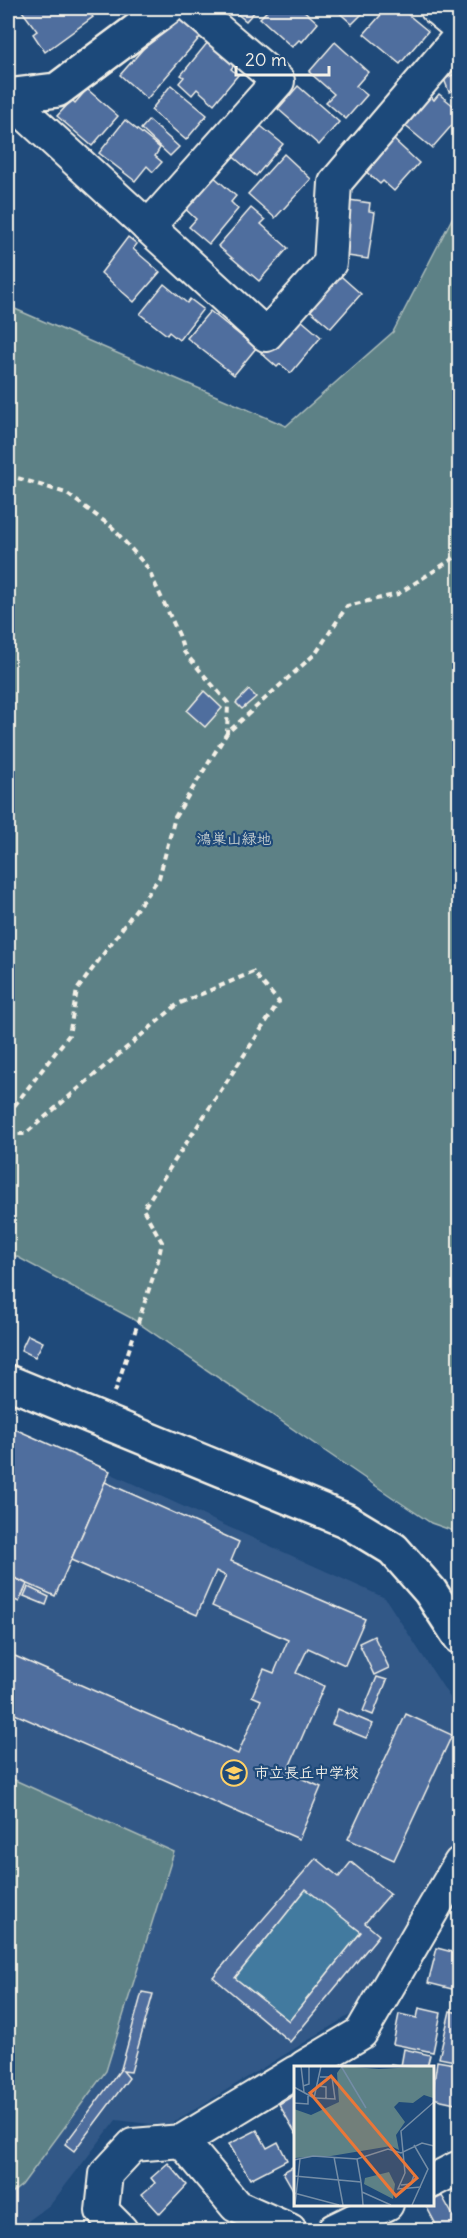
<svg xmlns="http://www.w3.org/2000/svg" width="467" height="2238" viewBox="0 0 467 2238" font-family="Delius,'Klee One',sans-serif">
  <rect width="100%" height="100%" fill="#1f4a7a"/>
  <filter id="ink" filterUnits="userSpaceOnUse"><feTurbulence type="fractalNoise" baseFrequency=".0167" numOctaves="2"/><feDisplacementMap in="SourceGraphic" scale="12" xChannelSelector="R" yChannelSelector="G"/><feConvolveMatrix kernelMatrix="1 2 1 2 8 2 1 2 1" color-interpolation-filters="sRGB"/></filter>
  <g filter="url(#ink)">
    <polygon fill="#325887" points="8,1427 385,1598 460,1713 459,1832 353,2013 167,2126 116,2120 51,2204 16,2230 8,2230"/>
    <g fill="#5d8186" stroke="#a8b9b7" stroke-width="1.5">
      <polygon points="459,205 459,1533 431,1523 392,1497 131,1318 8,1252 8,306 286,426 393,332"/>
      <polygon points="8,1777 174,1852 106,2071 22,2185 8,2196"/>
    </g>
    <polygon fill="#437a9f" stroke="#8aaabc" stroke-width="1.5" points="306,1889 361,1932 289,2021 235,1978"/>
    <g fill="#506e9e" stroke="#f4f1e8" stroke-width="1.5" fill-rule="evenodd">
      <polygon points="27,8 86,8 93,17 45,52 33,34 37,31 22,11"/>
      <polygon points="230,8 258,8 246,21"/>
      <polygon points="270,8 301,8 318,23 302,42 299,40 292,47 260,18"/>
      <polygon points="334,8 368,8 352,24"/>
      <polygon points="387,8 400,8 428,31 400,64 364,34"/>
      <polygon points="179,17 201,36 147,99 120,75 164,25 169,29"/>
      <polygon points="208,42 235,64 231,69 238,75 214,104 197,89 192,95 179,83 184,77 181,75"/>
      <polygon points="335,42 368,72 356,86 367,95 346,119 326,102 334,94 309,72"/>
      <polygon points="455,74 460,88 449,92 444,79"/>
      <polygon points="171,85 207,115 186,140 151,110"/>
      <polygon points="298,86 339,122 319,145 278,109"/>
      <polygon points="87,89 118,116 92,146 57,116 72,100 75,103"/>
      <polygon points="429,94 434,100 439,94 460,111 460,116 432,148 403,124"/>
      <polygon points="125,120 160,148 155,156 162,162 153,172 147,166 135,181 99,153"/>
      <polygon points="149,120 179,147 170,156 141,129"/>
      <polygon points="257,123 283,144 256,176 230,154"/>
      <polygon points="392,138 419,163 394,191 383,181 380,184 363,169"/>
      <polygon points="284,154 311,179 275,218 248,194"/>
      <polygon points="212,175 236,196 231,202 238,209 209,244 189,227 196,219 180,204"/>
      <polygon points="349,200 370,203 369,211 375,212 368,259 341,255"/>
      <polygon points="251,208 265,220 261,224 288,248 259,281 218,246"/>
      <polygon points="128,237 137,244 133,249 160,272 134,302 101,273"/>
      <polygon points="334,270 361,294 331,328 304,305"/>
      <polygon points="164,284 187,303 190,299 203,309 179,340 169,332 167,335 140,314"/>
      <polygon points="210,311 256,348 234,375 187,338"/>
      <polygon points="294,314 321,337 291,373 280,364 277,367 261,353"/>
      <polygon points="249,690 256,697 242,709 236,703"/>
      <polygon points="204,691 222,708 205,727 187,711"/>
      <polygon points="28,1335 43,1342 35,1357 21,1350"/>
      <polygon points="8,1426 110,1471 55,1596 8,1575"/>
      <polygon points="105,1482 239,1542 231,1561 365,1619 345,1665 308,1648 296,1673 324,1686 287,1772 321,1787 299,1839 8,1711 8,1653 238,1754 261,1700 252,1696 264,1669 274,1673 288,1640 212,1606 226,1576 216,1571 197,1615 71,1560"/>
      <polygon points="8,1575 27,1584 19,1602 8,1597"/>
      <polygon points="28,1587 49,1597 46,1605 24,1596"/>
      <polygon points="374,1636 389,1668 374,1675 359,1643"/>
      <polygon points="377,1677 387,1680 373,1715 363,1711"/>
      <polygon points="338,1709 373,1724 366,1738 332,1724"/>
      <polygon points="406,1714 452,1735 394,1860 348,1839"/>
      <path d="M316,1858L339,1877L351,1862L390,1894L365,1923L379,1935L290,2042L213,1977ZM306,1889L361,1932L289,2021L235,1978Z"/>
      <polygon points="437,1948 460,1954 460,1991 428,1983"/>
      <polygon points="142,1992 153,1994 131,2072 123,2071 129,2078 74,2151 65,2144 121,2069"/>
      <polygon points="419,2008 441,2013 433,2052 393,2044 399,2014 417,2018"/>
      <polygon points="450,2011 460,2013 460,2062 439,2058"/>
      <polygon points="404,2049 430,2055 427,2067 391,2067 391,2064 401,2066"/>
      <polygon points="437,2061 460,2065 460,2104 432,2098"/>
      <polygon points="296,2094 296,2134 279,2104"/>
      <polygon points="257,2130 267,2148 278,2142 287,2160 250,2179 229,2144"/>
      <polygon points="168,2163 187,2185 160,2214 142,2194 155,2183 151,2178"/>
      <polygon points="296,2165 296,2195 283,2172"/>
      <polygon points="442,2196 460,2228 460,2230 439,2230 425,2204 432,2204 432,2201"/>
    </g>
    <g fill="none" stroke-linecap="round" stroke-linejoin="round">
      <g stroke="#f4f1e8" stroke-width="36">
        <g id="minor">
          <polyline points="436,8 460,28"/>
          <polyline points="8,98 266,335 330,263 335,183 460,36"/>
          <polyline points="148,227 278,81 192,8"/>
          <polyline points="304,2067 361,2033 460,1863"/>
          <polyline points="182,2141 236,2206 290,2230"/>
          <polyline points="432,2181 457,2168"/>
          <polyline points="121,2230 102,2211 106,2174 133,2145 182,2141 296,2072"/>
          <polyline points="334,2230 387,2204"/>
        </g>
      </g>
      <g stroke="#f4f1e8" stroke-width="38">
        <g id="tertiary">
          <polyline points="8,96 57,90 167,8"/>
          <polyline points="8,1382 345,1520 393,1549 430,1591 460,1637"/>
        </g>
      </g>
      <g stroke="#f4f1e8" stroke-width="4" stroke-dasharray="6 4.5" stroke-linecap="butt">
        <polyline points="8,475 66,493 112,527 147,567 179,635 184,652 228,703 227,733"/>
        <polyline points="8,1114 69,1035 77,990 159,878 175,817 227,733 316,653 347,606 398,594 460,554"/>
        <polyline points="8,1134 25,1134 178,1004 253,972 279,1002 143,1209 162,1242 157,1265 115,1392"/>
      </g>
      <use href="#minor" stroke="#1f4a7a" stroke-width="32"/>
      <use href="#tertiary" stroke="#1f4a7a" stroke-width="33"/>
    </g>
  </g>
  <defs>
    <g id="school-ring" transform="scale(1.35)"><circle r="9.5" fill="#1f4a7a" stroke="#ffd166" stroke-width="1.5"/><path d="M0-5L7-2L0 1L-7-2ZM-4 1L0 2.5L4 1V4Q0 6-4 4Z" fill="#ffd166"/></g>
  </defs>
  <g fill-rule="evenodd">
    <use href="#school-ring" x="234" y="1773"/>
  </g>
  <g text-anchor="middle" stroke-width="4.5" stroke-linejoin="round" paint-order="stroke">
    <g font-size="15" fill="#dde0d9" stroke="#1f4a7a">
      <text x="234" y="844">鴻巣山緑地</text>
    </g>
    <g font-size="15" font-weight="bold" fill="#f4f1e8" stroke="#1f4a7a" text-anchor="start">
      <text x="254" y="1778">市立長丘中学校</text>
    </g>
  </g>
  <g transform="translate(294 2066)">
    <rect width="140" height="140" fill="#1f4a7a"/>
    <path d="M48,0L85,3L139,0V32L130,29L119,37L105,36L100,41L111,56L102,69L105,84L97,80L37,90L0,92V43L17,49L45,36L43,7ZM95,106L101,118L99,133L70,118L71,112Z" fill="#5d8186"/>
    <path fill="none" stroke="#748da6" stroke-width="1.5" d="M7,0L10,26M47,0L72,42M9,20L15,18V0M24,20L32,21V32M0,21L20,32L27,0M21,32L41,33L38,11H26M0,37L14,38V30M40,91L49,139M63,93L67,116M0,94L19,90L63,93L94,83L107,87L128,77L140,80M0,110L67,116L68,126M107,119L117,118L120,109M127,121L104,123L111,107L107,65L140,36M0,127L45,139M1,139L6,93M69,139L68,126L97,139M118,139L134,103L120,79"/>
    <path fill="#ea7738" fill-opacity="0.15" stroke="#ea7738" stroke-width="3" d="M37,10L123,112L102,130L16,27Z"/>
    <rect width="140" height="140" fill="none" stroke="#f4f1e8" stroke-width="3"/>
  </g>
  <rect width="467" height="2238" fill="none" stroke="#1f4a7a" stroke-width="30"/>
  <rect x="15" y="15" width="437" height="2208" fill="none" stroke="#f4f1e8" stroke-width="2" filter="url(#ink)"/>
  <path d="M236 66v9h93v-9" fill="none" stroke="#f4f1e8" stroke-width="3"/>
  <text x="245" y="66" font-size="18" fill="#f4f1e8" stroke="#1f4a7a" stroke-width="4.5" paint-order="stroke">20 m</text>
</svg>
